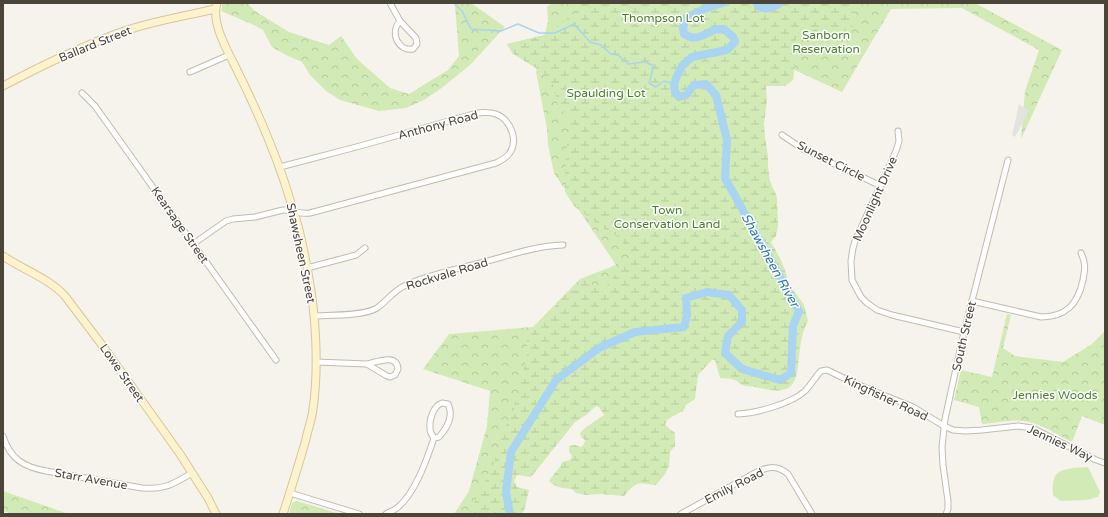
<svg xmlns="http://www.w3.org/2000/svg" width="1108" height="517" viewBox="0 0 1108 517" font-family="'Varela Round',sans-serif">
  <defs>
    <pattern id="forest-crowns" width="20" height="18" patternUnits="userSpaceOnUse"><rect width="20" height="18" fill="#d2eab5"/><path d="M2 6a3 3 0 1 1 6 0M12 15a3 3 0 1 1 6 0" fill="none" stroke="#b6ca9c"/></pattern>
    <pattern id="wetland-marsh" width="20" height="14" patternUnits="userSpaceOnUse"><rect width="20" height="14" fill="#d2eab5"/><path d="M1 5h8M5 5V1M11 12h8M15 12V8" fill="none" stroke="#b6ca9c"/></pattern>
  </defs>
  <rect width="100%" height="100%" fill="#f6f3ec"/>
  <path fill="#d2eab5" d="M1088,467L1100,492L1098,497L1087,500L1061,501L1053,495C1053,489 1052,484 1054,479C1057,467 1078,468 1088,467Z"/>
  <g fill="url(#forest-crowns)">
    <polygon points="223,3 247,3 255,11 289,32 329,45 341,36 357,59 390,88 409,94 448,70 459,56 455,5 454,3 471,3 505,27 471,64 443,87 424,100 406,108 379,111 340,100 326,91 310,75 302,62 286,55 272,47 263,30 254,25 221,11"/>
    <polygon points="552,3 975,3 1062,50 1021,139 1025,91 1039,50 962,8 891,9 842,92 786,66 724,29 727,352 621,397 519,428 509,514 454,514 469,491 487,426 490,391 423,369 449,334 533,327 580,279 616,265 554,173 548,145 547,129 536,72 548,21 547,7"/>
    <path d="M1007,314L1011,315L1003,348L1015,356L1063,362L1092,344L1105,331V425L1082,416L1072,442C1057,435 1039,422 1023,421C1010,419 995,423 982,424L979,407L954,400L961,370L992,377Z"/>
    <polygon points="3,491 69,514 12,514 3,511"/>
    <polygon points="296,501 297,501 340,514 289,514 292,503"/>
  </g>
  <path fill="url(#wetland-marsh)" d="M582,3H851L853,13L852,33L840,36L822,28L803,26L798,33L793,47L796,57L793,80L785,86H766L767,100L764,124L765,137L768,156V166L770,181L777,197L778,226L776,236L771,242L781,260L787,276L788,284L798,296L804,305L808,321C800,335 800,351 798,366C795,396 778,392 755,387C751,386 746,387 743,385C740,385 738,381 735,380C732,378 724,379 720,378L715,360H712L698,375L695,399L686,405L683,411L673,416L667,420L665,425L675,433V446L670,452L669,466L665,474L656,485C635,484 639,479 624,496L601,494L586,495L576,493L572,489C563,488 555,488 549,481C553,474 560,469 562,462L570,460L572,456L569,452V446L575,445L581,447L584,444L585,440L581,437L580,433L585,428L604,415L599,407L596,406L586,415L575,422L531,477L517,475L514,481L517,487L529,490L524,511L521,514H466L474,504L477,494L481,490L495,460L503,431L513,414L515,402L523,386L516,380L524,369L527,355V340L531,332L538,325L543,322L566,293L570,290L578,291V284L586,280L602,292L630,256L620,238L606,230L574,206L565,192L566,152L570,118L558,106L554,87L545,74L512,53L507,44L548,34L576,11Z"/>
  <polygon fill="#e5e3e0" points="1019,104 1029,111 1015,137 1012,135"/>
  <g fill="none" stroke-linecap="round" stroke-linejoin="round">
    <polyline stroke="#a9d4f2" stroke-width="1.5" points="454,3 462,11 471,29 501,31 518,24 539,33 555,33 574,24 590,42 601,45 611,54 618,55 628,64 645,62 654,66 649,83 656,87 664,81 674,84"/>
    <g stroke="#a9d4f2" stroke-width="8">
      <path d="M757,3L758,6C766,11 773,8 780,3"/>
      <path d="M510,514L506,492L511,452L556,380L599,348L635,332L684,327L687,315L686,298L707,292L729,295L742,310V322L728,336L725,353L742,369L780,380L791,373L793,326L799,311L725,178L727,140L716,95L706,84L694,85L686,95L679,97L675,92L674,84L676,78L682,66L692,57L727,50L735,42L733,37L724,29C721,29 717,29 714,30C702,35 697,42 684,34L683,28L686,18L704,9L722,3"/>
    </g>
    <g stroke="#c2bbae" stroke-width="7">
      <g id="street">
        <path d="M390,3L400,21L416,38L417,44L413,49C399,52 389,33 400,21"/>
        <polyline points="190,72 229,55"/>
        <polyline points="82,93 95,106 276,360"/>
        <polyline points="898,131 899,141 897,148 890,165 855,241 853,248 851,261 852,280 861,297 867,303 877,310 892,315 964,332"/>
        <polyline points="782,135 803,149 881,186"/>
        <path d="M193,244L226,221L233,219L255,217L283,210C292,209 298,215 310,213L496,163C500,161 506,158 509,154C519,141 511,120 496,114C490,112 484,112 477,113L360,146L280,167"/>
        <polyline points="307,268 356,255 365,248"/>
        <path d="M972,301L1041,317C1066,317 1078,304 1083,280C1085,268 1086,264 1081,253"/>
        <path d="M314,316C329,315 365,316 377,308C387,301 394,290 406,285C428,275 453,270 476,264C505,257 533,246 563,245"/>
        <path d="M316,362L367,364L387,376L390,377L395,375L398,369C397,353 377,362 367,364"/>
        <path d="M442,403L448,404C454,416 447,428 439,437L434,438C432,435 430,433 430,429C429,420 433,406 442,403Z"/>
        <path d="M738,414C756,413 791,404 805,391C811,385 815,377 821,371L827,370L854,383L913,407L944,426L953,430L965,431L982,430L1018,426L1032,428L1096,460L1105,463"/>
        <path d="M3,436C10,459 24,467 46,471L142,488C165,490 173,484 192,473"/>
        <polyline points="290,493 359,514"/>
        <path d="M386,514C389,512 393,511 397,508C415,494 427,459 434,438"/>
        <path d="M681,514L753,474C766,467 776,464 788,474L812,514"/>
        <polyline points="946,514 948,509 948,501 943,465 942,447 945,419 964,332 1008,160"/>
      </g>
    </g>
    <g stroke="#d6c79b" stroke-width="9">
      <g id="secondary">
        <path d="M217,3C211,22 226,48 235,66C257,110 277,155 291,203C299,225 304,250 308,273C316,315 319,367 313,409C312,419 308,429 306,439C299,464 291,489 283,514"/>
        <path d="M3,86C37,68 72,51 108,37C142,23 180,17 215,9"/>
        <path d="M3,256C22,269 50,279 65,296L105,349L180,454L208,498L216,514"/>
      </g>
    </g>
    <use href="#street" stroke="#fff" stroke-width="5"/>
    <use href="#secondary" stroke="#fff3cd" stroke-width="7"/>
  </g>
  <g text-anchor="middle" stroke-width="3" stroke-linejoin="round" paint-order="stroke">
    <g font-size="12" fill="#4a7f2a" stroke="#fff">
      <text x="663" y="22">Thompson Lot</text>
      <text x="826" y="39">Sanborn<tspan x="826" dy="14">Reservation</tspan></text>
      <text x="606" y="97">Spaulding Lot</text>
      <text x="667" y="214">Town<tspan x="667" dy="14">Conservation Land</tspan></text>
      <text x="1055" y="399">Jennies Woods</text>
    </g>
    <g font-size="12" fill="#4b4439" stroke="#fff">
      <text transform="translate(95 44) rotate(-22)" y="4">Ballard Street</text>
      <text transform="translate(438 125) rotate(-15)" y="4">Anthony Road</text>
      <text transform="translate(831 161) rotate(27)" y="4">Sunset Circle</text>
      <text transform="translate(875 199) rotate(-66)" y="4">Moonlight Drive</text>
      <text transform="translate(180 225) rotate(55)" y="4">Kearsage Street</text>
      <text transform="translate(301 253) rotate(78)" y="4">Shawsheen Street</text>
      <text transform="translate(447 274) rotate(-17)" y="4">Rockvale Road</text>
      <text transform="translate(964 336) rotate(-77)" y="4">South Street</text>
      <text transform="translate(122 373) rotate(55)" y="4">Lowe Street</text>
      <text transform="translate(886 398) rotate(25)" y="4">Kingfisher Road</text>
      <text transform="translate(1060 443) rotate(25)" y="4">Jennies Way</text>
      <text transform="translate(91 479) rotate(10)" y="4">Starr Avenue</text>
      <text transform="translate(734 486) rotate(-27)" y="4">Emily Road</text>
    </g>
    <g font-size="13" font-style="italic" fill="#2e7ab2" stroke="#fff">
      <text transform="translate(771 260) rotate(61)" y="5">Shawsheen River</text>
    </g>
  </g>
  <rect width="1108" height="517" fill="none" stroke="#4b4439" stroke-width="8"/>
</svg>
